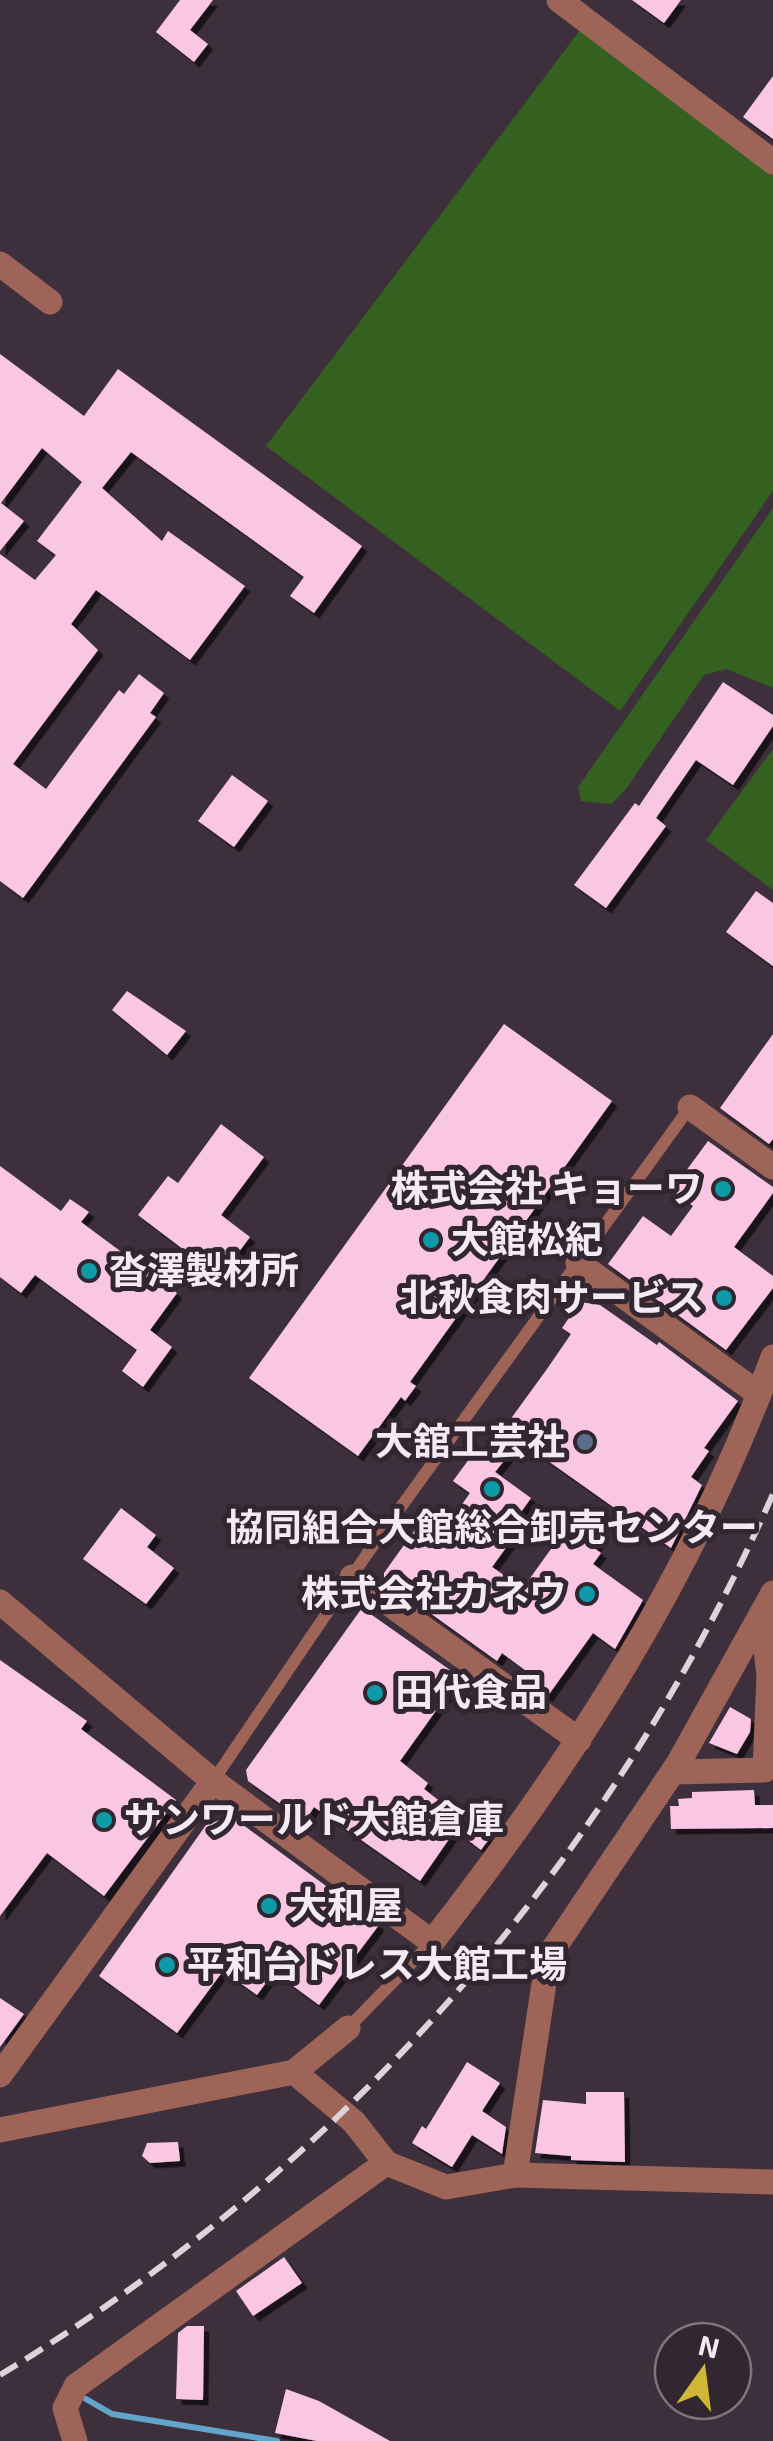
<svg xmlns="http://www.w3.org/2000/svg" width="773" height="2441" viewBox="0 0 773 2441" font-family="'Exo 2','Noto Sans JP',sans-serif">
  <defs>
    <filter id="shadow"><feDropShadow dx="5.5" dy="5.5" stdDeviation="0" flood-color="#0009"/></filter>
  </defs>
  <rect width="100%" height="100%" fill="#3d303c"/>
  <g fill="#34611f">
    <polygon points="580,30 773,174 773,491 620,711 266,446"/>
    <polygon points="773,508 773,688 726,669 704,675 626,789 611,804 581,801 578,787"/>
    <polygon points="773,749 773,890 706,840"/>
  </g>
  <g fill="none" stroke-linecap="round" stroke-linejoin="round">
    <polyline stroke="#63a5c9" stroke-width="6" points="86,2399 112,2414 277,2441"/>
  </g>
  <g fill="#f9c6e3" filter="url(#shadow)">
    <polygon points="180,0 213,0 190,30 208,44 194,62 156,32"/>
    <polygon points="632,0 681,0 664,23"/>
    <polygon points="773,76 773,139 743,117"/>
    <polygon points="0,354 84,416 118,369 362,546 314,613 290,596 304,577 131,452 102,488 162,541 168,531 245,586 190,660 96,590 71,624 98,650 13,764 46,789 119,690 124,694 139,674 164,693 150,713 156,717 23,898 0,881 0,554 35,580 56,555 37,541 82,482 42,448 1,503 24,521 0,551"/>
    <polygon points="723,682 773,715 773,726 733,785 696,760 656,818 666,826 606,908 574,885 635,803 639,806"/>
    <polygon points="232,775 268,801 234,847 198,821"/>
    <polygon points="756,891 773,903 773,966 726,932"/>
    <polygon points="127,991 186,1031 167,1055 112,1010"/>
    <polygon points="504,1024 612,1101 410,1382 416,1386 405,1401 401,1397 358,1456 249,1378"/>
    <polygon points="773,1034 773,1139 769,1144 720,1108"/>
    <polygon points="221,1124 264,1157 221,1215 250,1237 220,1277 138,1215 168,1176 178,1183"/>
    <polygon points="708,1141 773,1187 773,1193 734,1247 773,1276 773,1288 726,1350 608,1264 643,1216 671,1236 693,1206 672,1190"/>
    <polygon points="0,1166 61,1211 70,1199 89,1212 81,1222 177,1293 150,1330 172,1347 143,1387 122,1371 137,1350 35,1275 21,1293 0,1277"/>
    <polygon points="580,1302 600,1305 657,1345 659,1342 738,1401 704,1448 709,1451 691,1477 702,1485 671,1548 520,1441 495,1472 531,1498 509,1529 516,1534 492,1567 523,1588 571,1521 600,1541 594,1548 601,1553 593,1564 643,1600 615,1649 593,1633 547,1697 528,1683 533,1676 502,1653 497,1661 384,1580 384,1573 424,1517 443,1531 470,1493 453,1481 472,1455 480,1461 547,1369 571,1334 562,1328"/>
    <polygon points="121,1508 156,1535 147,1547 174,1568 146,1604 83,1559"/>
    <polygon points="362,1608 460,1677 400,1761 428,1783 424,1789 463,1819 420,1881 314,1807 305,1821 248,1781 246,1770"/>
    <polygon points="0,1660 87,1721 81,1729 176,1800 104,1896 47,1853 0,1916"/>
    <polygon points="730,1707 751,1719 750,1732 737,1754 709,1743"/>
    <polygon points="754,1790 755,1805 773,1805 773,1828 671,1829 670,1806 679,1806 678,1799 692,1798 692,1792"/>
    <polygon points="231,1816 379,1925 319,2005 274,1972 257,1995 223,1971 177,2033 99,1976 206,1825"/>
    <polygon points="471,1820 492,1835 481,1850 460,1834"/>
    <polygon points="0,1998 24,2014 0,2047"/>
    <polygon points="467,2062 500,2083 482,2111 506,2127 502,2154 472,2135 452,2167 412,2143 422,2126 426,2129"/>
    <polygon points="586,2092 624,2092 625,2162 571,2160 571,2156 535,2153 543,2100 586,2104"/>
    <polygon points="178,2142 180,2161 150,2163 142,2156 147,2143"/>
    <polygon points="284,2257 302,2283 253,2316 236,2291"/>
    <polygon points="187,2326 204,2326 203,2400 176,2399 178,2333"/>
    <polygon points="286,2389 319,2401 390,2441 317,2441 275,2433"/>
  </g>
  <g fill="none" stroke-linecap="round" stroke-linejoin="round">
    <g stroke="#9e6457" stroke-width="12">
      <polyline points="213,1781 367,1554 690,1107"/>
      <polyline points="348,2028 432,1942"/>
    </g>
    <g stroke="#9e6457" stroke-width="25">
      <polyline points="559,0 773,162"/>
      <polyline points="0,264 50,302"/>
      <polyline points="690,1107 773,1167"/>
      <polyline points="578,1263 759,1394"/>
      <polyline points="352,1577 579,1740"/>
      <path d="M0,1602L213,1781L432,1942C576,1757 692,1578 773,1357"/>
      <polyline points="673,1772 765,1770 769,1675 762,1616"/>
      <polyline points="294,2072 354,2122 386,2163 446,2187 515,2175 773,2182"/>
      <polyline points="0,2075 213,1781"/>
      <polyline points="0,2130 294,2072 348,2028"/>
      <polyline points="515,2175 548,1957 678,1764 773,1593"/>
      <polyline points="75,2441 65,2408 76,2386 386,2163"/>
    </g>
    <path stroke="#dcd3db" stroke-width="6" stroke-dasharray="20 10" stroke-linecap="butt" d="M0,2375C346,2165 609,1864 773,1494"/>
  </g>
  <g fill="#0f9aa8" stroke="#322631" stroke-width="4">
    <circle cx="723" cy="1189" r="10"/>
    <circle cx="431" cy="1240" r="10"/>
    <circle cx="89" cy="1271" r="10"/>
    <circle cx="724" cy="1298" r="10"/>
    <circle cx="492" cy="1489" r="10"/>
    <circle cx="587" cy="1594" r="10"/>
    <circle cx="375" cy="1693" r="10"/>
    <circle cx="104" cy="1820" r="10"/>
    <circle cx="269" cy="1906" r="10"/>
    <circle cx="167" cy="1965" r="10"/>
  </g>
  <circle fill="#5c6f8a" stroke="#322631" stroke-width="4" cx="585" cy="1442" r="10"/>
  <g text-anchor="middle" stroke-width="10" stroke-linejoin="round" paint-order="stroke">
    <g font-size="38" font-weight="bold" fill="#f3eaf2" stroke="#322631" text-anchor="start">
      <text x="703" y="1202" text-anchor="end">株式会社 キョーワ</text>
      <text x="451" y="1253">大館松紀</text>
      <text x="109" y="1284">沓澤製材所</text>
      <text x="704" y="1311" text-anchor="end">北秋食肉サービス</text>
      <text x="565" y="1455" text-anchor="end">大舘工芸社</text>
      <text x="492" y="1541" text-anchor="middle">協同組合大館総合卸売センター</text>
      <text x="567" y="1607" text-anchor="end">株式会社カネウ</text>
      <text x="395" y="1706">田代食品</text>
      <text x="124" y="1833">サンワールド大館倉庫</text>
      <text x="289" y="1919">大和屋</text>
      <text x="187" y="1978">平和台ドレス大館工場</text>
    </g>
  </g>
  <g transform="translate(703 2371) rotate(14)"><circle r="48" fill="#322631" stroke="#7f747e" stroke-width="2.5"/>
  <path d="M0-8L18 38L0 25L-18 38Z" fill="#d1b736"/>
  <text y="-15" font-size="28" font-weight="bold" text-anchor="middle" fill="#f3eaf2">N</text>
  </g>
</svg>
